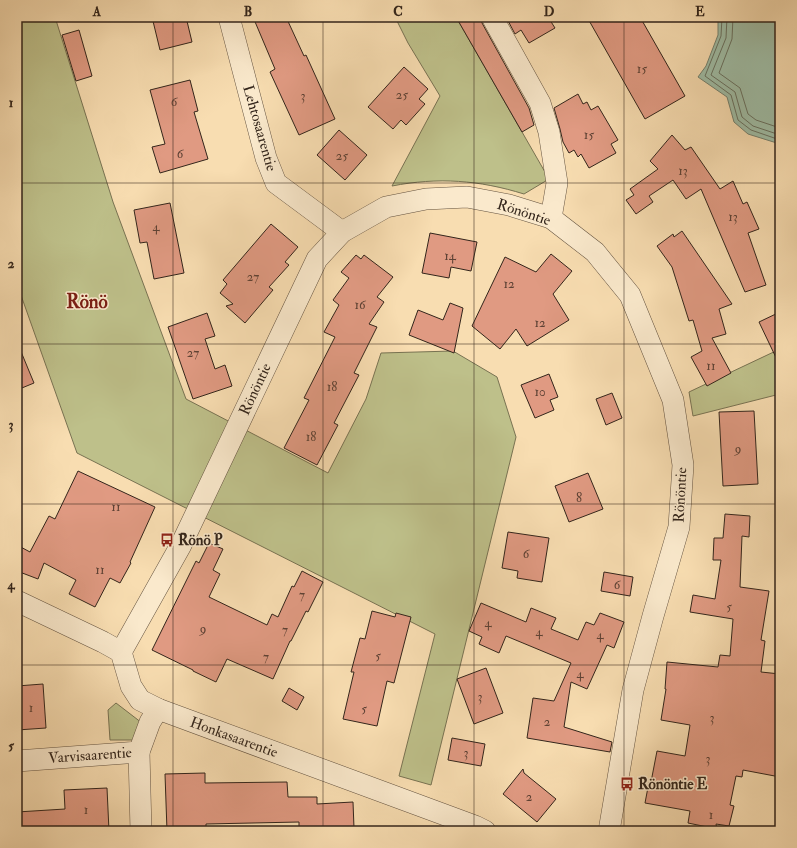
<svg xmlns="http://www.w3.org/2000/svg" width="797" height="848" viewBox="0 0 797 848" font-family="'IM FELL Double Pica',serif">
  <rect width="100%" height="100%" fill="#f8ddb1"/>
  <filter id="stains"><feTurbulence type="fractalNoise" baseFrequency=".005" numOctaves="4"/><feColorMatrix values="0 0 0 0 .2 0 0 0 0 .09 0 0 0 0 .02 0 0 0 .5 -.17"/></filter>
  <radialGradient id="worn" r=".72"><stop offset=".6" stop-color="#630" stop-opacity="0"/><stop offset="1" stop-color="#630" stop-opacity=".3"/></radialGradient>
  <g fill="#bec08a" stroke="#787252">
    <polygon points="17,17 55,17 113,202 186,399 328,473 366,399 381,353 453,351 497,377 516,437 431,785 399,776 435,634 77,453 17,284"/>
    <path d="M395,17H456L549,179L524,194C479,180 438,177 392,186L440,96L408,43Z"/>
    <polygon points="780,349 780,394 693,416 689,392"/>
    <polygon points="116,703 142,723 141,740 110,740 108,710"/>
  </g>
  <polygon fill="#9fbda6" stroke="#74806e" points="718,17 780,17 780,144 748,134 734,122 727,97 698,77 706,66 718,35"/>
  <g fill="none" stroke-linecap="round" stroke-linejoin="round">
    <g stroke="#697160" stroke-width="1">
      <polyline points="722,17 721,36 705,76 731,95 738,120 751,130 780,140"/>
      <polyline points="727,17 726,38 711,75 735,92 742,117 753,126 780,135"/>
      <polyline points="733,17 732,39 719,73 740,88 748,114 756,120 780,128"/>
    </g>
  </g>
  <g fill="#e09a82" stroke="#33251b">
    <polygon points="152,17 186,17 192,42 160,50"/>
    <polygon points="253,17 286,17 304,56 306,55 335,119 299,135 270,72 275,69"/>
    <polygon points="456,17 480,17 482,23 529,108 534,125 522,132"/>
    <polygon points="506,17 548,17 555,28 529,43 521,30 515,34"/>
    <polygon points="587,17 640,17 685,96 645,119"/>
    <polygon points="79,30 92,76 76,81 62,35"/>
    <polygon points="404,67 428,89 419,99 425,104 406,125 401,120 393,129 368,107"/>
    <polygon points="190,80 198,111 194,112 208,159 160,173 152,147 165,144 150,90"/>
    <polygon points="578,94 583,104 587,102 591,110 598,106 618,140 611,144 616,153 589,168 581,154 578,157 574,150 569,153 563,142 560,129 554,108"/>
    <polygon points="339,130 367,155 345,180 317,155"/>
    <polygon points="672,135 685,150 691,147 720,189 733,181 743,204 747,202 759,229 748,233 766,285 745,292 701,189 686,199 673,180 649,196 653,202 636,214 626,200 634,195 630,189 658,169 650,161"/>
    <polygon points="170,203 184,273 154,279 147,242 140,243 134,210"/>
    <polygon points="271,224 298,247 285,262 289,265 269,287 273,290 245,323 226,306 233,304 220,293 227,284 223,280"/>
    <polygon points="682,231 732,304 719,309 726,334 712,338 731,373 707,386 691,357 702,351 693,320 689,321 672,267 657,246 673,234 674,237"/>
    <polygon points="430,233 477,242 471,271 451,267 449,278 422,273"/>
    <polygon points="551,254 572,271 553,294 569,320 527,346 516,329 500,349 472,326 505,257 536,272"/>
    <polygon points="356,255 361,259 364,255 393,277 377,297 384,302 369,324 377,327 354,373 359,375 334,423 338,425 317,465 284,448 309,400 304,398 335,337 324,332 339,305 333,300 349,278 341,272"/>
    <polygon points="450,303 463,308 454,353 409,335 418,310 443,320"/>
    <polygon points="780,312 780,366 759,322"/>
    <polygon points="207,313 215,336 205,339 215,369 225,365 232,386 193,399 168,327"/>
    <polygon points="17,342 34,383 17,390"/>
    <polygon points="549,374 558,397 550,400 554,410 535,418 521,385"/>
    <polygon points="612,393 622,418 606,425 596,399"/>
    <polygon points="754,411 758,484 723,486 719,412"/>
    <polygon points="78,471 155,507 130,562 131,563 120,583 110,578 95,607 69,594 76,580 44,563 38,579 17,571 17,545 30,552 49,516 55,519"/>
    <polygon points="588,473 603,509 569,522 555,486"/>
    <polygon points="725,514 750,516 749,537 742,536 740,587 769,591 761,640 765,641 761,672 780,674 780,700 777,730 780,731 780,777 743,770 742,777 736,776 730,805 734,806 729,826 716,824 717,829 688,823 690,811 645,803 649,782 651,782 657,751 685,756 690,725 661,720 666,689 665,689 667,662 718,667 720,655 730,656 733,619 690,612 693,595 715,599 721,560 713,560 714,538 723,538"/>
    <polygon points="508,532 549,538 542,582 517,578 518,571 502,568"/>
    <polygon points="209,543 223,549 213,570 220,574 209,597 267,625 272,614 278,617 292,586 294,587 302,571 323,582 308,612 306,611 291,641 290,641 273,679 227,659 216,682 193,671 193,670 152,650 196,561 199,563"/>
    <polygon points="604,572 633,577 630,596 601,591"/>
    <polygon points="481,603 526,622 531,608 556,618 551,629 578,640 586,622 594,625 600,613 624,622 614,648 607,645 587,689 571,682 564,727 612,742 610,752 527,738 533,698 554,701 571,663 506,636 499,653 479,644 482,637 469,631"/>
    <polygon points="372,611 395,617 396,613 411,617 394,683 387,681 377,726 343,719 354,672 351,672 360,638 365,639"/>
    <polygon points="486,668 503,713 474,724 457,679"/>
    <polygon points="43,684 46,728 17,730 17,686"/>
    <polygon points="289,688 304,697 297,710 282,701"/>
    <polygon points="452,738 485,744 481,766 448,760"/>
    <polygon points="523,769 524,773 556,799 537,822 503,794"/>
    <polygon points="205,773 205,783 287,782 288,797 317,797 317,804 353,802 354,828 299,830 299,822 206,824 206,831 167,831 165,774"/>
    <polygon points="107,788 109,831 17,831 17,812 65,809 64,790"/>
  </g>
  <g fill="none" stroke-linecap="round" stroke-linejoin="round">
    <g stroke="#645340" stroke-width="22">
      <g id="street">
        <polyline points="229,17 266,158 276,183 342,232"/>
        <polyline points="492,17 540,103 549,132 557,183 551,218"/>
        <polyline points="17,601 103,642 121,652 131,686 140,700 158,709 475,826 485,831"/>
        <polyline points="121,652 181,545 317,259 342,232 386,207 426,199 467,197 509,205 551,218 595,252 630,295 673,400 683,465 679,527 653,616 633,690 609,831"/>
        <polyline points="139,752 141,831"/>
        <polyline points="17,761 139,752 150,722 158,709"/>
      </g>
    </g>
    <use href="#street" stroke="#fae9cc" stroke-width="21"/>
  </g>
  <path fill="none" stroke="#33251b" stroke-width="1" stroke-opacity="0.55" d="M173,17V831M323,17V831M474,17V831M624,17V831M17,183H780M17,344H780M17,504H780M17,665H780"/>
  <defs>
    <g id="bus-bare" transform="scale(1.08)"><path d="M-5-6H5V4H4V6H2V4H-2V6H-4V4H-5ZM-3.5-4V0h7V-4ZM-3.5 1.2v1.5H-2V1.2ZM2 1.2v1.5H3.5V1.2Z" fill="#8f2418" stroke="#fae9cc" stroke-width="2.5" paint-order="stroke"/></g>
  </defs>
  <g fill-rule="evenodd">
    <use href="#bus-bare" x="167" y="540"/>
    <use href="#bus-bare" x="627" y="784"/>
  </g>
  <g text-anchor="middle" stroke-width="3" stroke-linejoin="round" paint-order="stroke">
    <g font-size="13" fill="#5e4235">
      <text x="642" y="73">15</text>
      <text x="402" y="99">25</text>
      <text x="303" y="100">3</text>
      <text x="174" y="106">6</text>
      <text x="589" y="139">15</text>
      <text x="180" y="158">6</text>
      <text x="342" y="160">25</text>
      <text x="683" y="175">13</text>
      <text x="733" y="221">13</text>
      <text x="156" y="231">4</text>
      <text x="450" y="260">14</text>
      <text x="253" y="281">27</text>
      <text x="509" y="288">12</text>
      <text x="360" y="309">16</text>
      <text x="540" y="327">12</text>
      <text x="193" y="357">27</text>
      <text x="711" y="370">11</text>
      <text x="332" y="391">18</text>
      <text x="540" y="396">10</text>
      <text x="311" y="441">18</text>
      <text x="738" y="453">9</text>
      <text x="579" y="502">8</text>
      <text x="116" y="511">11</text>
      <text x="526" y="558">6</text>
      <text x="100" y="574">11</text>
      <text x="617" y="589">6</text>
      <text x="302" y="599">7</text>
      <text x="729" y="611">5</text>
      <text x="488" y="627">4</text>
      <text x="203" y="633">9</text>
      <text x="285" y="634">7</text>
      <text x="539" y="636">4</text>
      <text x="600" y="639">4</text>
      <text x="378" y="660">5</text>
      <text x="266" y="661">7</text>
      <text x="580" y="678">4</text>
      <text x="480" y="701">3</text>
      <text x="31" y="712">1</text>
      <text x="364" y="713">5</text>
      <text x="712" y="722">3</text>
      <text x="547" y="726">2</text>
      <text x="466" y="757">3</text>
      <text x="708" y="763">3</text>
      <text x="529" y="801">2</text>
      <text x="86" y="814">1</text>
      <text x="711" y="819">1</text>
    </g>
    <g font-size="15" fill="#33251b" stroke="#fae9cc">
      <text transform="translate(260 128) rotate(74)" y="5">Lehtosaarentie</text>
      <text transform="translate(524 212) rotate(18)" y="5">Rönöntie</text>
      <text transform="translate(255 389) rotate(-65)" y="5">Rönöntie</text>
      <text transform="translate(680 495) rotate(-87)" y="5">Rönöntie</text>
      <text transform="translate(234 737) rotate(20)" y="5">Honkasaarentie</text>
      <text transform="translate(90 755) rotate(-4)" y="5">Varvisaarentie</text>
    </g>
    <g font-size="15" font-weight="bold" fill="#33251b" stroke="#fae9cc" text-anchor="start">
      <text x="178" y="545">Rönö P</text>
      <text x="638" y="789">Rönöntie E</text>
    </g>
    <g font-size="19" font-weight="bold" fill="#7a1f14" stroke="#fae9cc">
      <text x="87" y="308">Rönö</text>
    </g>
  </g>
  <rect width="797" height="848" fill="none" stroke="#f8ddb1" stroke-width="44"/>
  <rect x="22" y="22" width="753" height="804" fill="none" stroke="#33251b" stroke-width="1.5"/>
  <g font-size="13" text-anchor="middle" font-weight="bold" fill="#33251b">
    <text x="97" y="16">A</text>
    <text x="248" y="16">B</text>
    <text x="398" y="16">C</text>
    <text x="549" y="16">D</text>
    <text x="700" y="16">E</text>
    <text x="11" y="107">1</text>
    <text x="11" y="268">2</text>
    <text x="11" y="429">3</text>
    <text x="11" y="589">4</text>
    <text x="11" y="750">5</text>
  </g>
  <rect width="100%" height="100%" filter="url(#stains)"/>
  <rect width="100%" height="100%" fill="url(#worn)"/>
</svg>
